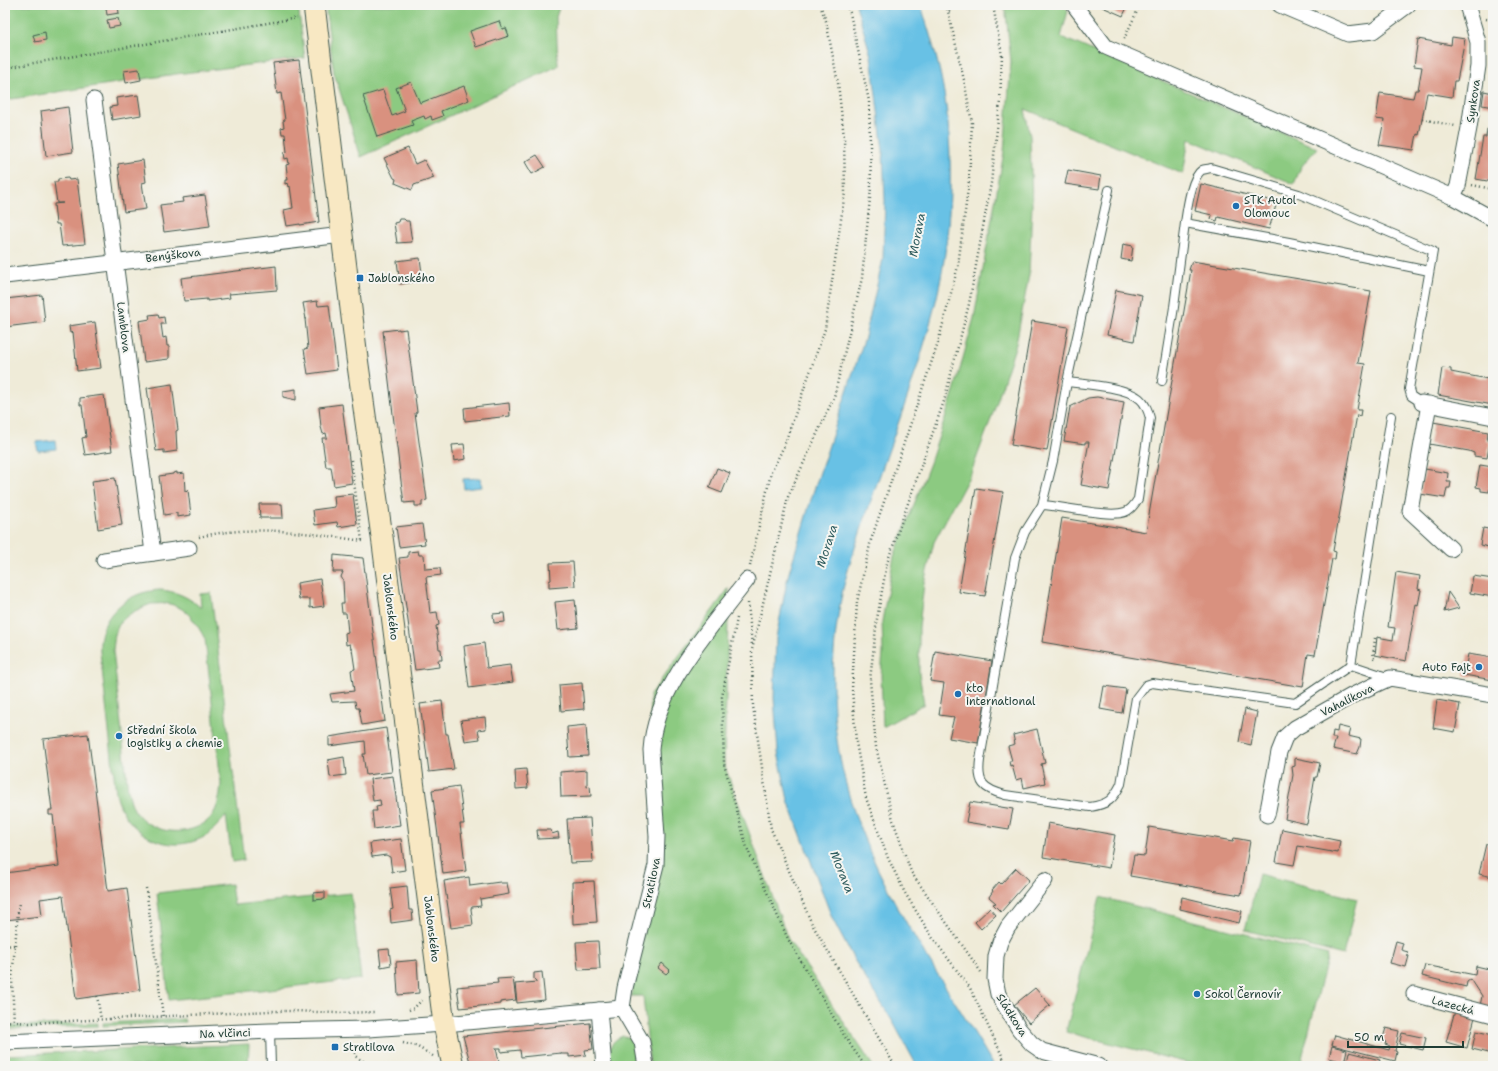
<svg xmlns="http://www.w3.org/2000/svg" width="1498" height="1071" viewBox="0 0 1498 1071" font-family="'Shantell Sans',sans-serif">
  <rect width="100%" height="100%" fill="#f6f6f2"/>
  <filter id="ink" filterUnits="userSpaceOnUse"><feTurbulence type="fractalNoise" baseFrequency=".025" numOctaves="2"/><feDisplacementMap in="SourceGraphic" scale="8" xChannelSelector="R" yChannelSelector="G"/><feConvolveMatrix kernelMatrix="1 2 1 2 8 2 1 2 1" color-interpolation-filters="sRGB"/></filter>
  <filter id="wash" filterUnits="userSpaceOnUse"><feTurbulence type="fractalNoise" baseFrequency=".012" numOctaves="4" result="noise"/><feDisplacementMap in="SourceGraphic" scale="16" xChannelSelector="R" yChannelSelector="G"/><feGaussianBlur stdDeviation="0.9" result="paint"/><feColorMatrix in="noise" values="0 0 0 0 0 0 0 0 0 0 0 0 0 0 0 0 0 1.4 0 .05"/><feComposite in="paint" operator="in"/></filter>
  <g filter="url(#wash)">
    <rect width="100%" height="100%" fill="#efebd8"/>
    <g fill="#8cca81" stroke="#56845a" fill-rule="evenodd">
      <polygon points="5,5 298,5 305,58 176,74 5,100"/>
      <polygon points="325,5 560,5 556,17 558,66 361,157 334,73"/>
      <polygon points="1004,5 1063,5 1068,11 1061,37 1317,148 1301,167 1294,184 1189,139 1183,174 1025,109 1030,136 1032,205 1029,275 1016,344 995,408 971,473 934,542 924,583 919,627 919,673 924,704 883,727 881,675 883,653 882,621 894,556 930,463 954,391 974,318 1004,152 1011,62 1006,14"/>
      <polygon points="729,588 724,764 788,939 873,1066 650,1066 643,996 631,996 657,860 650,695"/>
      <path d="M160,590C176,591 189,597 201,608L200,594L211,593L244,860L232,862L226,816C220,823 212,832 204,837C166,857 124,832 116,793L100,652C97,617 127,591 160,590ZM151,604C157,604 164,603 170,604C188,608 197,624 205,639L221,783C220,796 218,813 206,822C184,838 150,833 135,811C131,805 130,797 128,790L113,650C114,644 114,636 116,631C121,616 138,609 151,604Z"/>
      <polygon points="1259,874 1357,899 1343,955 1245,930"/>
      <polygon points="231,884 234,905 351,893 361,979 169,1000 157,893"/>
      <polygon points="1100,897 1328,955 1300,1066 1200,1066 1066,1032"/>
      <polygon points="184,1019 185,1022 103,1026 103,1023"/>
      <polygon points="98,1023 98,1026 5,1029 13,1026"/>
      <path d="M623,1036C639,1041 638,1052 642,1066H608C609,1053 608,1041 623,1036Z"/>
      <polygon points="249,1044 248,1066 5,1066 5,1055"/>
    </g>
    <g fill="#68c1e5" stroke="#447f8c">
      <path d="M856,5H921C929,32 938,59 943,87C955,152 952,239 935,305C917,377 889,447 865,518C856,545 846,572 841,599C830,655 830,716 843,772C867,880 940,972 994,1066H917L893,1022L853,958L832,918L788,800L778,752L774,698L776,638L788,576L813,493L865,337L883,259L885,201L883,150L871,56Z"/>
      <polygon points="55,440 56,449 38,451 36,442"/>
      <polygon points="480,478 482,487 464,489 463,479"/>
    </g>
    <g id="blocks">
      <g fill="#d9917f">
        <polygon points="1098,5 1128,5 1123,16"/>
        <polygon points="118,6 119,13 107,15 106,8"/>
        <polygon points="118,18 120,26 109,28 107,20"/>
        <polygon points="499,21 502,29 506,28 509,36 476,47 470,31"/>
        <polygon points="45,32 46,40 35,42 33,35"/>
        <polygon points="1452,37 1465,39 1457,81 1454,81 1452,97 1427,93 1419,135 1417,134 1414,150 1379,145 1384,120 1376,119 1380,93 1413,98 1415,90 1418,90 1422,67 1414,66 1418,39 1451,45"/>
        <polygon points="299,60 319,222 300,225 300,224 287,226 284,210 293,208 290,186 289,187 288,183 285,184 285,180 288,180 286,165 289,164 288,158 285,159 284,153 287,152 285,134 282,134 281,128 284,127 283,121 285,120 281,93 277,94 273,63"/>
        <polygon points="139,69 141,80 126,83 124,71"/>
        <polygon points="411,82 420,103 464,86 469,100 441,111 443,116 432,120 431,116 425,119 424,116 411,121 413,125 377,137 363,96 383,90 392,116 405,111 396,88"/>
        <polygon points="1484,91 1493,93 1493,107 1482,105"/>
        <polygon points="138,95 141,115 112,120 110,107 117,106 116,98"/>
        <polygon points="68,107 73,152 46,156 41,111"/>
        <polygon points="1487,129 1493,130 1493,182 1476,179 1483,137 1486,137"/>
        <polygon points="408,148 415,164 424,160 434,178 414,185 412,190 395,183 396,179 394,178 384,158"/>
        <polygon points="537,155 545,167 532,174 525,162"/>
        <polygon points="143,160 146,182 142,183 146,209 124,212 118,164"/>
        <polygon points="1068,170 1101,176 1099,189 1065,184"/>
        <polygon points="68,178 69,180 77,179 85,244 62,246 59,224 56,224 54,204 63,203 57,203 54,182 58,182 58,179"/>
        <polygon points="1201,184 1277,202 1269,229 1218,217 1217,221 1211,219 1212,215 1195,211"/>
        <polygon points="205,195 210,226 164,232 160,205 183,202 182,198"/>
        <polygon points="399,219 404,219 406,221 409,221 412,242 397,243 394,223 398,222"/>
        <polygon points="1123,244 1133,246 1131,261 1121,259"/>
        <polygon points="420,258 423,281 400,284 397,261"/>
        <polygon points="1192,261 1371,291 1358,363 1365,364 1357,410 1361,410 1360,416 1357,415 1333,551 1336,552 1335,559 1332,559 1315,655 1308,654 1303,687 1042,642 1062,518 1146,532 1191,270 1189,270"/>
        <polygon points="276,266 277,290 229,294 230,298 207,301 207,299 184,301 181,278"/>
        <polygon points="1116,290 1142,295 1134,341 1107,335"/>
        <polygon points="42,295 45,322 5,327 5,299"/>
        <polygon points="317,301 318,306 329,305 337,370 308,374 304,349 308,348 305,319 306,319 303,303"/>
        <polygon points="158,314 159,318 164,317 165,324 161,324 163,338 166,337 167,346 169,346 169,359 144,362 139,321 150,319 149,315"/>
        <polygon points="1032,321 1068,327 1047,451 1011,445"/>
        <polygon points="95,322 101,368 77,371 73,332 70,333 69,326"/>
        <polygon points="399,329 399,330 406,329 417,412 415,413 427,500 422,501 422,506 415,506 415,502 404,503 401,481 383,331"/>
        <polygon points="1442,368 1451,369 1451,372 1461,374 1488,379 1489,376 1493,377 1493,405 1438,395"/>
        <polygon points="172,384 178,430 176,431 177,451 164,453 164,450 156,451 147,388"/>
        <polygon points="296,389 296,400 283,397 283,391"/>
        <polygon points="104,395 112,451 85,455 82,438 86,437 82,405 80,405 80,398"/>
        <polygon points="1097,397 1124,402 1109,490 1081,485 1089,442 1085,442 1085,444 1064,441 1070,407 1088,398"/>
        <polygon points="509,403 510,416 465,421 464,408"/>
        <polygon points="342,404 352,483 334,486 331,467 326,467 322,438 327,438 326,433 323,434 321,427 319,407"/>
        <polygon points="1433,422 1488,432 1487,441 1490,442 1487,458 1474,456 1474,453 1469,451 1429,444"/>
        <polygon points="464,444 466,459 454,461 452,445"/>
        <polygon points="1480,465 1493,467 1489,492 1481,491 1481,488 1476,487"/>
        <polygon points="717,468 730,473 722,493 709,488"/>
        <polygon points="1425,469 1448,473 1447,482 1451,482 1450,488 1447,488 1445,498 1420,494"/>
        <polygon points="177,472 177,474 184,473 185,491 188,490 191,515 177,517 177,513 164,515 159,476 173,474 173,473"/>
        <polygon points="115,478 122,525 98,529 92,481"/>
        <polygon points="976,488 1003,492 985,596 959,592"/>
        <polygon points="353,494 357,524 338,527 337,522 315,525 313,510 335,507 334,496"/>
        <polygon points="259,504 282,504 283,518 260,518"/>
        <polygon points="422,524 425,544 399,547 396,527"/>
        <polygon points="1483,528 1493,530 1493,548 1480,545"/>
        <polygon points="418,551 419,555 424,555 425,569 440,568 441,575 426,577 430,613 437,612 439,625 436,626 439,649 441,649 442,660 438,660 439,667 415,670 399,558 408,557 408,552"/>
        <polygon points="334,555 363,558 385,721 362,725 359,708 356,708 355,701 332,702 330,694 354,691 351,670 355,669 352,649 351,649 350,644 346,645 345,633 348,632 346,613 342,613 341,603 344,603 343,580 341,577 343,572 333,572"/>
        <polygon points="573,562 575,586 549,588 549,581 551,580 550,563"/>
        <polygon points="1396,572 1420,576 1418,589 1421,590 1418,605 1416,604 1406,661 1375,655 1377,637 1393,640 1395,628 1388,627"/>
        <polygon points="1473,576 1493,579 1493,597 1470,593"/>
        <polygon points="320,579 324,606 310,608 310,599 299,599 297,583"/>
        <polygon points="1448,592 1459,608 1444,612"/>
        <polygon points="575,600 578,628 558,630 555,602"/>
        <polygon points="504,613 505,622 494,623 493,614"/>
        <polygon points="484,643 487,668 510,665 513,682 469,688 464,646"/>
        <polygon points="935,651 992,661 978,743 949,738 954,717 939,715 944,683 930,681"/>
        <polygon points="1468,654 1493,658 1493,680 1464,675"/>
        <polygon points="582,683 584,709 561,711 559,685"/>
        <polygon points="1104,686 1126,689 1122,713 1100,709"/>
        <polygon points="1437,700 1460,704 1455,732 1433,728"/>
        <polygon points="442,701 446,734 448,734 454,769 429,772 420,704"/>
        <polygon points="1245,709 1257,712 1251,745 1239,742"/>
        <polygon points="485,717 486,729 478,730 480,739 465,741 461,720"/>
        <polygon points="586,725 588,756 569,757 567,727"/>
        <polygon points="1338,726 1350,729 1348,736 1361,739 1360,747 1357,754 1333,749 1336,738 1332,738 1333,731 1337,732"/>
        <polygon points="386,728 392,772 366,775 363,754 366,754 365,741 329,746 329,737"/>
        <polygon points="1037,729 1045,763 1041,764 1045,783 1024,788 1022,778 1016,780 1012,765 1010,766 1009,761 1012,761 1008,746 1015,744 1013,735"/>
        <polygon points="88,734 108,891 127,888 140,990 76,999 63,896 40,899 42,916 5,920 5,873 59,866 53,815 49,815 49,810 52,810 43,739"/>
        <polygon points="344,757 346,775 330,777 328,760"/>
        <polygon points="1295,758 1320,763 1317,777 1315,777 1307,824 1285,819 1293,775 1292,767 1295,766"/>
        <polygon points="526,769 528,788 516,789 515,770"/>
        <polygon points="587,770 587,787 590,786 591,796 561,797 560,772"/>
        <polygon points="393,776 400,825 374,829 372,811 377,811 376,807 381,806 380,800 373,801 370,779"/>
        <polygon points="459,786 464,824 460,824 466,871 443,874 432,790"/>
        <polygon points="970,802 1013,809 1009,829 966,822"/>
        <polygon points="590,818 593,862 570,863 567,819"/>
        <polygon points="1048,823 1115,835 1109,868 1043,857"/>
        <polygon points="1149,827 1233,841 1234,838 1250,841 1241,895 1130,876 1134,855 1145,856"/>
        <polygon points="1282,829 1340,841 1338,853 1298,846 1294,865 1276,862"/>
        <polygon points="537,830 551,830 552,834 558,832 559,838 538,839"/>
        <polygon points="401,839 405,870 392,872 390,857 386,855 372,857 370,843"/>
        <polygon points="1486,844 1493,845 1493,877 1479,874"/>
        <polygon points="1016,868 1029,880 1001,912 993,904 996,903 989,897 993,891 992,890 999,882 1001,884"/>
        <polygon points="469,877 470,886 500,882 501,883 507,883 509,894 480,899 481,906 472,907 471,909 473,925 451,928 444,881"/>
        <polygon points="594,881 597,922 573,924 572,882"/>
        <polygon points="407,886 409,910 412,910 413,920 391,923 390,910 393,909 390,888"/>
        <polygon points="325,892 325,899 313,900 313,893"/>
        <polygon points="1182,897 1242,911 1239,923 1180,909"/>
        <polygon points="990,908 996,915 981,929 975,922"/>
        <polygon points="598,941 600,969 578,970 576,942"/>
        <polygon points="1396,941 1403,943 1401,950 1408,952 1407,955 1409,956 1406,967 1390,963"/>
        <polygon points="389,949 391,965 381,967 379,950"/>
        <polygon points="417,960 419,993 398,995 396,962"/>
        <polygon points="662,963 670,970 666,974 658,968"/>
        <polygon points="1425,965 1475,975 1476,966 1493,970 1493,1008 1480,1006 1482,996 1471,979 1467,982 1466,987 1422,976"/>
        <polygon points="542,972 545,1000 517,1003 515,984 537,982 534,979 534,973"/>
        <polygon points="513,978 516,1000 500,1002 500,1004 460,1008 457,987 498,983 497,979"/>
        <polygon points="1035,988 1050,1005 1029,1023 1014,1005"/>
        <polygon points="1455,1011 1475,1017 1467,1048 1446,1042"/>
        <polygon points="590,1023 593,1049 585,1050 586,1055 569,1057 569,1054 561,1054 561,1053 521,1057 520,1050 501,1052 501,1048 496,1048 500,1066 471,1066 463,1036"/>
        <polygon points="1386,1028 1399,1031 1395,1051 1397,1052 1395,1061 1332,1045 1335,1035 1389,1050 1390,1046 1385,1044 1386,1042 1382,1041"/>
        <polygon points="1476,1031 1493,1035 1493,1054 1472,1049"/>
        <polygon points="1402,1033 1426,1038 1423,1050 1399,1044"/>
        <polygon points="1332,1046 1347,1050 1344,1062 1329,1058"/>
        <polygon points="1349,1052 1380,1060 1378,1066 1346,1065"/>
      </g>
    </g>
  </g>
  <g filter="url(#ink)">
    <use href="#blocks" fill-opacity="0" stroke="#3e574d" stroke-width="1"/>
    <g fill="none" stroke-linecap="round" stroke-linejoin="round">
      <g stroke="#3e574d" stroke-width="10">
        <g id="lane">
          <polyline points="1162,381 1174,307 1185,223"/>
          <polyline points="1067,382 1109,190"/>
          <path d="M1422,403L1411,396L1409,389L1433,251L1299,194L1211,168C1208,169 1205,169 1202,170C1191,177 1187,210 1185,223L1289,242L1429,271"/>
          <path d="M1042,505L1053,461L1067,382C1085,384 1127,387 1140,399C1146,404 1148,411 1150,418L1138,499C1135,504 1131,510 1125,512C1109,518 1062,506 1042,505L1025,532L1015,558L980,760C977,783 983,789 1005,795L1090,807C1108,804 1113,800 1121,784L1136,698L1146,685L1152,683L1295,703L1351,665"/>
          <polyline points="1390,678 1351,665 1391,416"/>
          <polyline points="270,1031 271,1066"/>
        </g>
      </g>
      <g stroke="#3e574d" stroke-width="17">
        <g id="street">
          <polyline points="1074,5 1106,47 1453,197 1493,219"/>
          <polyline points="1280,5 1348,34 1373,31 1408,5"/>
          <polyline points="94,100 153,553"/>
          <polyline points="1453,197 1458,186 1469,128 1478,66 1478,42 1467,5"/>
          <polyline points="5,276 342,235"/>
          <polyline points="1422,403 1493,417"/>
          <polyline points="1429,404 1410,511 1451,549"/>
          <polyline points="104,560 189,548"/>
          <polyline points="1267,815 1279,752 1285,737 1295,728 1353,695 1390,678 1493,695"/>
          <polyline points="1045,880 1008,927 1000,942 996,956 995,979 998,994 1019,1029 1032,1044 1042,1051 1099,1066"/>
          <polyline points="1414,994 1493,1015"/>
          <path d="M622,1008L625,988L656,865L657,836L651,750C655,687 710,629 747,580"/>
          <polyline points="622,1008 642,1042 646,1066"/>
          <polyline points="599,1010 604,1066"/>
          <polyline points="5,1042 270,1031 368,1029 444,1024 622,1008"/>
        </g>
      </g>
      <g stroke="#3e574d" stroke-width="23">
        <polyline id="secondary" points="314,5 357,358 383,544 444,1024 453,1066"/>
      </g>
      <g stroke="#3e574d" stroke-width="2.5" stroke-dasharray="1 3" stroke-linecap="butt">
        <polyline points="846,5 850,13 869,101 871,188 862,278 834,397 788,497 752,650 753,706 771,829 812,924 895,1066"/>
        <polyline points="946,5 948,11 964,80 972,123 969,180 958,266 938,343 871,540 857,602 852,689 856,742 866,798 888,858 905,893 932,937 970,988 1007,1066"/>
        <polyline points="949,11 958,5"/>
        <polyline points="1486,19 1493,20"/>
        <polyline points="1124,39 1140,5"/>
        <polyline points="5,68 297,18"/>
        <polyline points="1422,119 1455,126"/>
        <polyline points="1472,185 1493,189"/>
        <polyline points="351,460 362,541"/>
        <path d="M199,537C253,524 309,533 363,541"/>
        <polyline points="750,566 771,473 784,446 825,329 845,192 844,137 838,83 826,21 820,5"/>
        <polyline points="748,603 752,646"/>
        <polyline points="737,618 722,697 724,764 747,848 788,939 845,1037 865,1066"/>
        <polyline points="1375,638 1373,657 1376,660"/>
        <polyline points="146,888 163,1016"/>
        <polyline points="15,945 19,902"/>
        <polyline points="5,946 15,945 12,979 14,1023"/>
        <polyline points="981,972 911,872 893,820 876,747 870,680 877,619 887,563 944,401 969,304 991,183 1000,101 1002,56 993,5"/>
        <polyline points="97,996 101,1019"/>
        <polyline points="409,1010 414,1008 422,1000"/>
        <polyline points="5,1021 29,1023 270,1011 294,1011 336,1013 376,1012"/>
        <polyline points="403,1043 416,1046 433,1056"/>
        <polyline points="355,1045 355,1056 366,1063"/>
      </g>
      <use href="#lane" stroke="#fff" stroke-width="8"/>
      <use href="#street" stroke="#fff" stroke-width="15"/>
      <use href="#secondary" stroke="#f8e8c3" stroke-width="21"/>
    </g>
  </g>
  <g fill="#1f6fb2" stroke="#f6f6f2" stroke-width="1.5">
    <circle cx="1236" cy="206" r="4"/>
    <rect x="356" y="274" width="8" height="8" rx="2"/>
    <circle cx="1479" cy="667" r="4"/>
    <circle cx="958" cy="694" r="4"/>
    <circle cx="119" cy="736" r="4"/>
    <circle cx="1197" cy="994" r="4"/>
    <rect x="331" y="1043" width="8" height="8" rx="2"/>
  </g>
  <g text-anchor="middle" stroke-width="4" stroke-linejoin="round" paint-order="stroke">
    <g font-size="11" fill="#1f3d34" stroke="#f6f6f2">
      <text transform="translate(1473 101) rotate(-82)" y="4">Synkova</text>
      <text transform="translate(173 255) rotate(-7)" y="4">Benýškova</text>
      <text transform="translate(124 327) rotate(83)" y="4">Lamblova</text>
      <text transform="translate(391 607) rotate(83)" y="4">Jablonského</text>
      <text transform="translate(1347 700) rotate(-27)" y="4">Vahalíkova</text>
      <text transform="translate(651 883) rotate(-78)" y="4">Stratilova</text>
      <text transform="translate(432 929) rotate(83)" y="4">Jablonského</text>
      <text transform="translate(1453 1005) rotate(15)" y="4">Lazecká</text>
      <text transform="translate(1012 1015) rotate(58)" y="4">Sládkova</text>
      <text transform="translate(225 1033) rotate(-2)" y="4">Na vlčinci</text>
    </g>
    <g font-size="11" fill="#1f3d34" stroke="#f6f6f2" text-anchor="start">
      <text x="1244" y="204">STK Autol<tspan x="1244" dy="13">Olomouc</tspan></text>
      <text x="368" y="282">Jablonského</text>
      <text x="1471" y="671" text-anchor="end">Auto Fajt</text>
      <text x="966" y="692">kto<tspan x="966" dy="13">international</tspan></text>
      <text x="127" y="734">Střední škola<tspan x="127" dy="13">logistiky a chemie</tspan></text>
      <text x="1205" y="998">Sokol Černovír</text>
      <text x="343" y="1051">Stratilova</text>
    </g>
    <g font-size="12" font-style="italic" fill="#315e60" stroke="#f6f6f2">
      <text transform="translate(917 235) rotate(-79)" y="4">Morava</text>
      <text transform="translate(827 546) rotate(-72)" y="4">Morava</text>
      <text transform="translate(842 872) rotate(68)" y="4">Morava</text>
    </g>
  </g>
  <rect width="1498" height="1071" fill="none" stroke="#f6f6f2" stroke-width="20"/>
  <path d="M1348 1041v6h115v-6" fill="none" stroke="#1f3d34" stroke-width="2"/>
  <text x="1354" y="1041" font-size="12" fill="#1f3d34" stroke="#f6f6f2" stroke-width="3" paint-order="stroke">50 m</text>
</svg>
